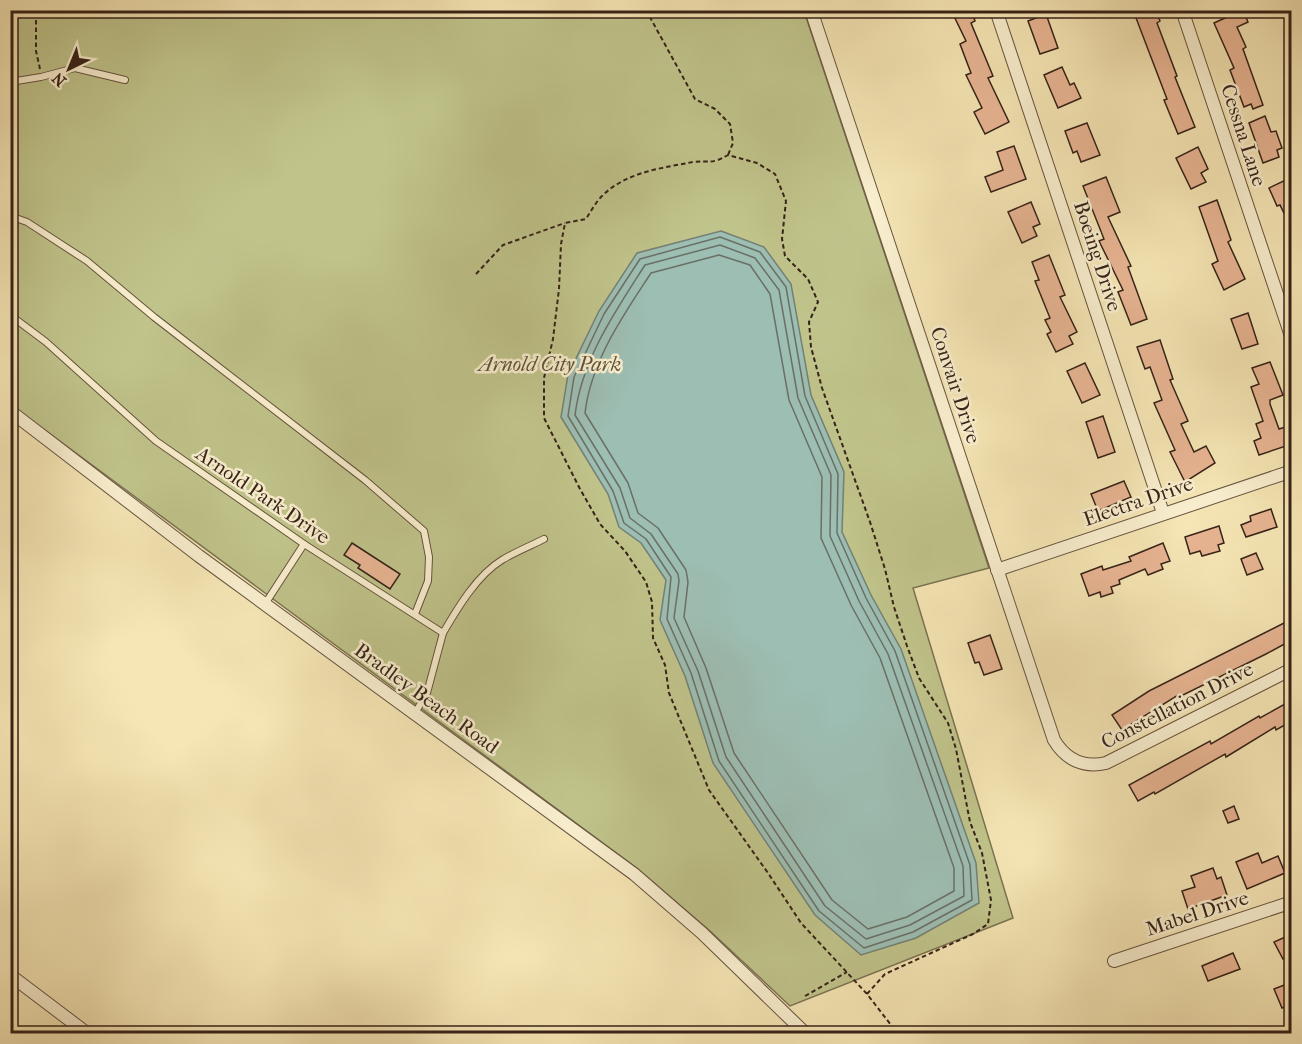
<svg xmlns="http://www.w3.org/2000/svg" width="1302" height="1044" viewBox="0 0 1302 1044" font-family="'IM FELL French Canon',serif">
  <rect width="100%" height="100%" fill="#f6e6b5"/>
  <filter id="stains"><feTurbulence type="fractalNoise" baseFrequency=".00333" numOctaves="4"/><feColorMatrix values="0 0 0 0 .2 0 0 0 0 .09 0 0 0 0 .02 0 0 0 .5 -.17"/></filter>
  <radialGradient id="worn" r=".72"><stop offset=".6" stop-color="#630" stop-opacity="0"/><stop offset="1" stop-color="#630" stop-opacity=".3"/></radialGradient>
  <polygon fill="#c0c48b" stroke="#7b7352" stroke-width="1.5" points="10,11 804,11 989,568 913,588 1013,918 790,1006 710,931 638,869 11,405"/>
  <polygon fill="#9dbeb3" stroke="#748075" stroke-width="1.5" points="721,231 764,247 791,284 811,395 844,472 842,532 871,595 901,649 976,863 979,903 916,938 861,955 815,915 713,763 685,676 660,620 666,580 641,543 619,527 608,494 561,417 568,375 599,311 637,253"/>
  <g fill="none" stroke-linecap="round" stroke-linejoin="round">
    <g stroke="#6a7066" stroke-width="1.5">
      <polygon points="720,237 760,252 786,287 805,396 838,474 837,533 866,598 895,651 970,865 972,900 913,932 864,948 819,911 719,761 691,673 667,619 671,577 646,539 624,523 613,491 568,416 574,377 604,314 640,259"/>
      <path d="M720,245L755,258L779,290L798,398L831,475L830,536L859,601L888,654L963,866L964,896L910,925L866,939L825,906L726,757L698,671L674,618L679,581L678,574L651,534L630,518L620,488L575,415C582,359 615,312 645,265Z"/>
      <path d="M719,255L750,265L770,294L789,400L822,477L821,538L851,605L880,658L954,868V891L907,917L868,929L832,900L734,753L706,668L684,617L688,582L686,570L658,528L638,513L628,483L585,413C591,361 623,316 651,273Z"/>
    </g>
  </g>
  <g fill="#e8b593" stroke="#362218" stroke-width="1.5">
    <polygon points="951,10 971,10 975,21 971,23 993,76 988,78 1009,122 985,134 974,112 982,108 966,75 971,73 960,44 966,41"/>
    <polygon points="1133,10 1156,10 1160,21 1157,23 1177,76 1175,77 1195,127 1178,134 1164,100 1167,99"/>
    <polygon points="1243,10 1248,22 1237,27 1246,47 1243,49 1263,105 1253,109 1251,104 1244,107 1230,70 1234,68 1214,23"/>
    <polygon points="1046,14 1058,48 1040,54 1028,21"/>
    <polygon points="1062,67 1070,85 1074,83 1081,98 1058,108 1044,75"/>
    <polygon points="1265,116 1271,132 1276,131 1282,148 1277,150 1279,157 1263,163 1249,123"/>
    <polygon points="1087,123 1100,155 1081,162 1077,151 1073,153 1065,131"/>
    <polygon points="1014,146 1026,179 991,192 985,177 1003,170 997,152"/>
    <polygon points="1198,147 1208,169 1201,173 1206,182 1191,189 1176,158"/>
    <polygon points="1106,177 1120,212 1108,217 1131,266 1128,267 1147,319 1131,325 1118,292 1123,290 1099,241 1104,239 1083,186"/>
    <polygon points="1292,177 1292,230 1280,205 1277,206 1269,188"/>
    <polygon points="1217,200 1231,240 1228,242 1245,279 1224,290 1212,264 1218,261 1199,207"/>
    <polygon points="1031,202 1040,224 1033,227 1037,236 1022,243 1008,212"/>
    <polygon points="1049,255 1065,295 1060,297 1077,332 1069,336 1073,344 1056,352 1047,334 1051,332 1045,320 1050,318 1035,281 1039,280 1032,262"/>
    <polygon points="1248,313 1258,344 1242,349 1231,319"/>
    <polygon points="1160,340 1173,379 1170,380 1188,421 1181,424 1194,452 1206,446 1215,463 1185,482 1170,452 1175,450 1154,403 1162,400 1150,367 1145,369 1137,347"/>
    <polygon points="1270,362 1283,395 1270,400 1270,404 1279,429 1292,425 1292,444 1259,455 1254,441 1261,438 1256,424 1263,421 1251,387 1259,384 1252,368"/>
    <polygon points="1085,363 1100,395 1082,403 1067,371"/>
    <polygon points="1103,416 1115,452 1098,458 1086,422"/>
    <polygon points="1124,481 1131,497 1098,511 1091,494"/>
    <polygon points="1271,509 1277,527 1246,537 1241,525 1251,521 1250,516"/>
    <polygon points="1219,526 1224,543 1218,545 1220,551 1202,556 1200,551 1190,554 1185,537"/>
    <polygon points="352,543 400,574 390,589 358,568 360,565 344,555"/>
    <polygon points="1163,543 1170,561 1161,564 1163,569 1148,575 1145,569 1119,580 1120,584 1111,587 1113,593 1101,597 1100,592 1089,596 1081,574 1102,566 1103,570 1131,561 1129,557"/>
    <polygon points="1256,553 1263,569 1247,575 1241,559"/>
    <polygon points="1292,619 1292,640 1266,654 1179,697 1178,695 1122,730 1112,715 1149,691"/>
    <polygon points="990,635 1002,669 984,675 979,662 975,663 968,643"/>
    <polygon points="1292,700 1292,721 1276,730 1275,727 1226,757 1225,754 1155,794 1154,792 1138,801 1129,785 1210,741 1211,744 1259,716 1260,718"/>
    <polygon points="1234,806 1239,819 1228,823 1223,811"/>
    <polygon points="1258,853 1262,863 1278,856 1285,873 1247,889 1236,862"/>
    <polygon points="1213,868 1217,879 1221,877 1227,895 1188,909 1182,891 1195,887 1191,876"/>
    <polygon points="1292,934 1292,955 1283,959 1274,942"/>
    <polygon points="1233,953 1240,969 1208,981 1202,966"/>
    <polygon points="1292,982 1292,1004 1282,1008 1274,989"/>
  </g>
  <g fill="none" stroke-linecap="round" stroke-linejoin="round">
    <g stroke="#66533f" stroke-width="8">
      <g id="lane">
        <polyline points="10,82 41,77 75,68 125,80"/>
        <polyline points="10,216 27,222 87,261 154,317 365,480 424,531 429,557 428,581 415,614"/>
        <polyline points="10,315 46,342 156,441 304,544 443,633 427,693 415,713"/>
        <polyline points="265,604 304,544"/>
        <path d="M443,633C457,609 477,575 502,560C515,552 530,546 544,539"/>
      </g>
    </g>
    <g stroke="#66533f" stroke-width="14">
      <g id="street">
        <path d="M811,10L1054,740C1066,760 1084,768 1106,763L1292,669"/>
        <polyline points="996,10 1163,513"/>
        <polyline points="1182,10 1292,339"/>
        <polyline points="10,411 199,556 634,874 702,933 806,1034"/>
        <polyline points="997,570 1292,471"/>
        <polyline points="1114,961 1292,902"/>
        <polyline points="10,975 88,1034"/>
      </g>
    </g>
    <g stroke="#362218" stroke-width="2" stroke-dasharray="4.5 3" stroke-linecap="butt">
      <polyline points="646,10 695,99 715,109 730,124 733,143 728,155"/>
      <polyline points="40,69 36,51 36,17 48,10"/>
      <polyline points="476,274 503,245 565,223"/>
      <path d="M867,994L885,974L973,934L988,924L991,900L982,853L970,822L956,749L948,723L919,678L907,646L894,607L885,569L870,522L822,388L811,347L809,322L818,302L808,279L785,256L782,239L786,201L775,174L757,163L728,155C711,165 710,160 693,162C662,168 626,172 602,196C596,202 591,211 586,219L565,223L561,244L559,289L553,339L544,378V418L580,489L600,524L625,551L646,582L652,602L653,638L665,665L669,693L709,790L768,873L801,923L867,994L898,1034"/>
      <polyline points="805,996 847,972"/>
    </g>
    <use href="#lane" stroke="#f9efcf" stroke-width="6"/>
    <use href="#street" stroke="#f9efcf" stroke-width="12"/>
  </g>
  <g text-anchor="middle" stroke-width="5" stroke-linejoin="round" paint-order="stroke">
    <g font-size="20" fill="#362218" stroke="#f9efcf">
      <text transform="translate(1244 135) rotate(72)" y="7">Cessna Lane</text>
      <text transform="translate(1098 256) rotate(72)" y="7">Boeing Drive</text>
      <text transform="translate(956 385) rotate(72)" y="7">Convair Drive</text>
      <text transform="translate(263 495) rotate(34)" y="7">Arnold Park Drive</text>
      <text transform="translate(1138 501) rotate(-19)" y="7">Electra Drive</text>
      <text transform="translate(427 698) rotate(36)" y="7">Bradley Beach Road</text>
      <text transform="translate(1177 705) rotate(-27)" y="7">Constellation Drive</text>
      <text transform="translate(1197 913) rotate(-18)" y="7">Mabel Drive</text>
    </g>
    <g font-size="20" font-style="italic" fill="#5f533a" stroke="#f9efcf">
      <text x="550" y="371">Arnold City Park</text>
    </g>
  </g>
  <rect width="1302" height="1044" fill="none" stroke="#f6e6b5" stroke-width="36"/>
  <rect x="12" y="12" width="1278" height="1020" fill="none" stroke="#362218" stroke-width="3"/>
  <rect x="18" y="18" width="1266" height="1008" fill="none" stroke="#362218" stroke-width="1.5"/>
  <g transform="translate(69 69) rotate(223)" stroke="#f9efcf" stroke-width="4.5" paint-order="stroke">
  <path d="M0-4.5L10 22L0 15L-10 22Z" fill="#362218"/>
  <text y="-9" font-size="16" font-weight="bold" text-anchor="middle" fill="#362218">N</text>
  </g>
  <rect width="100%" height="100%" filter="url(#stains)"/>
  <rect width="100%" height="100%" fill="url(#worn)"/>
</svg>
